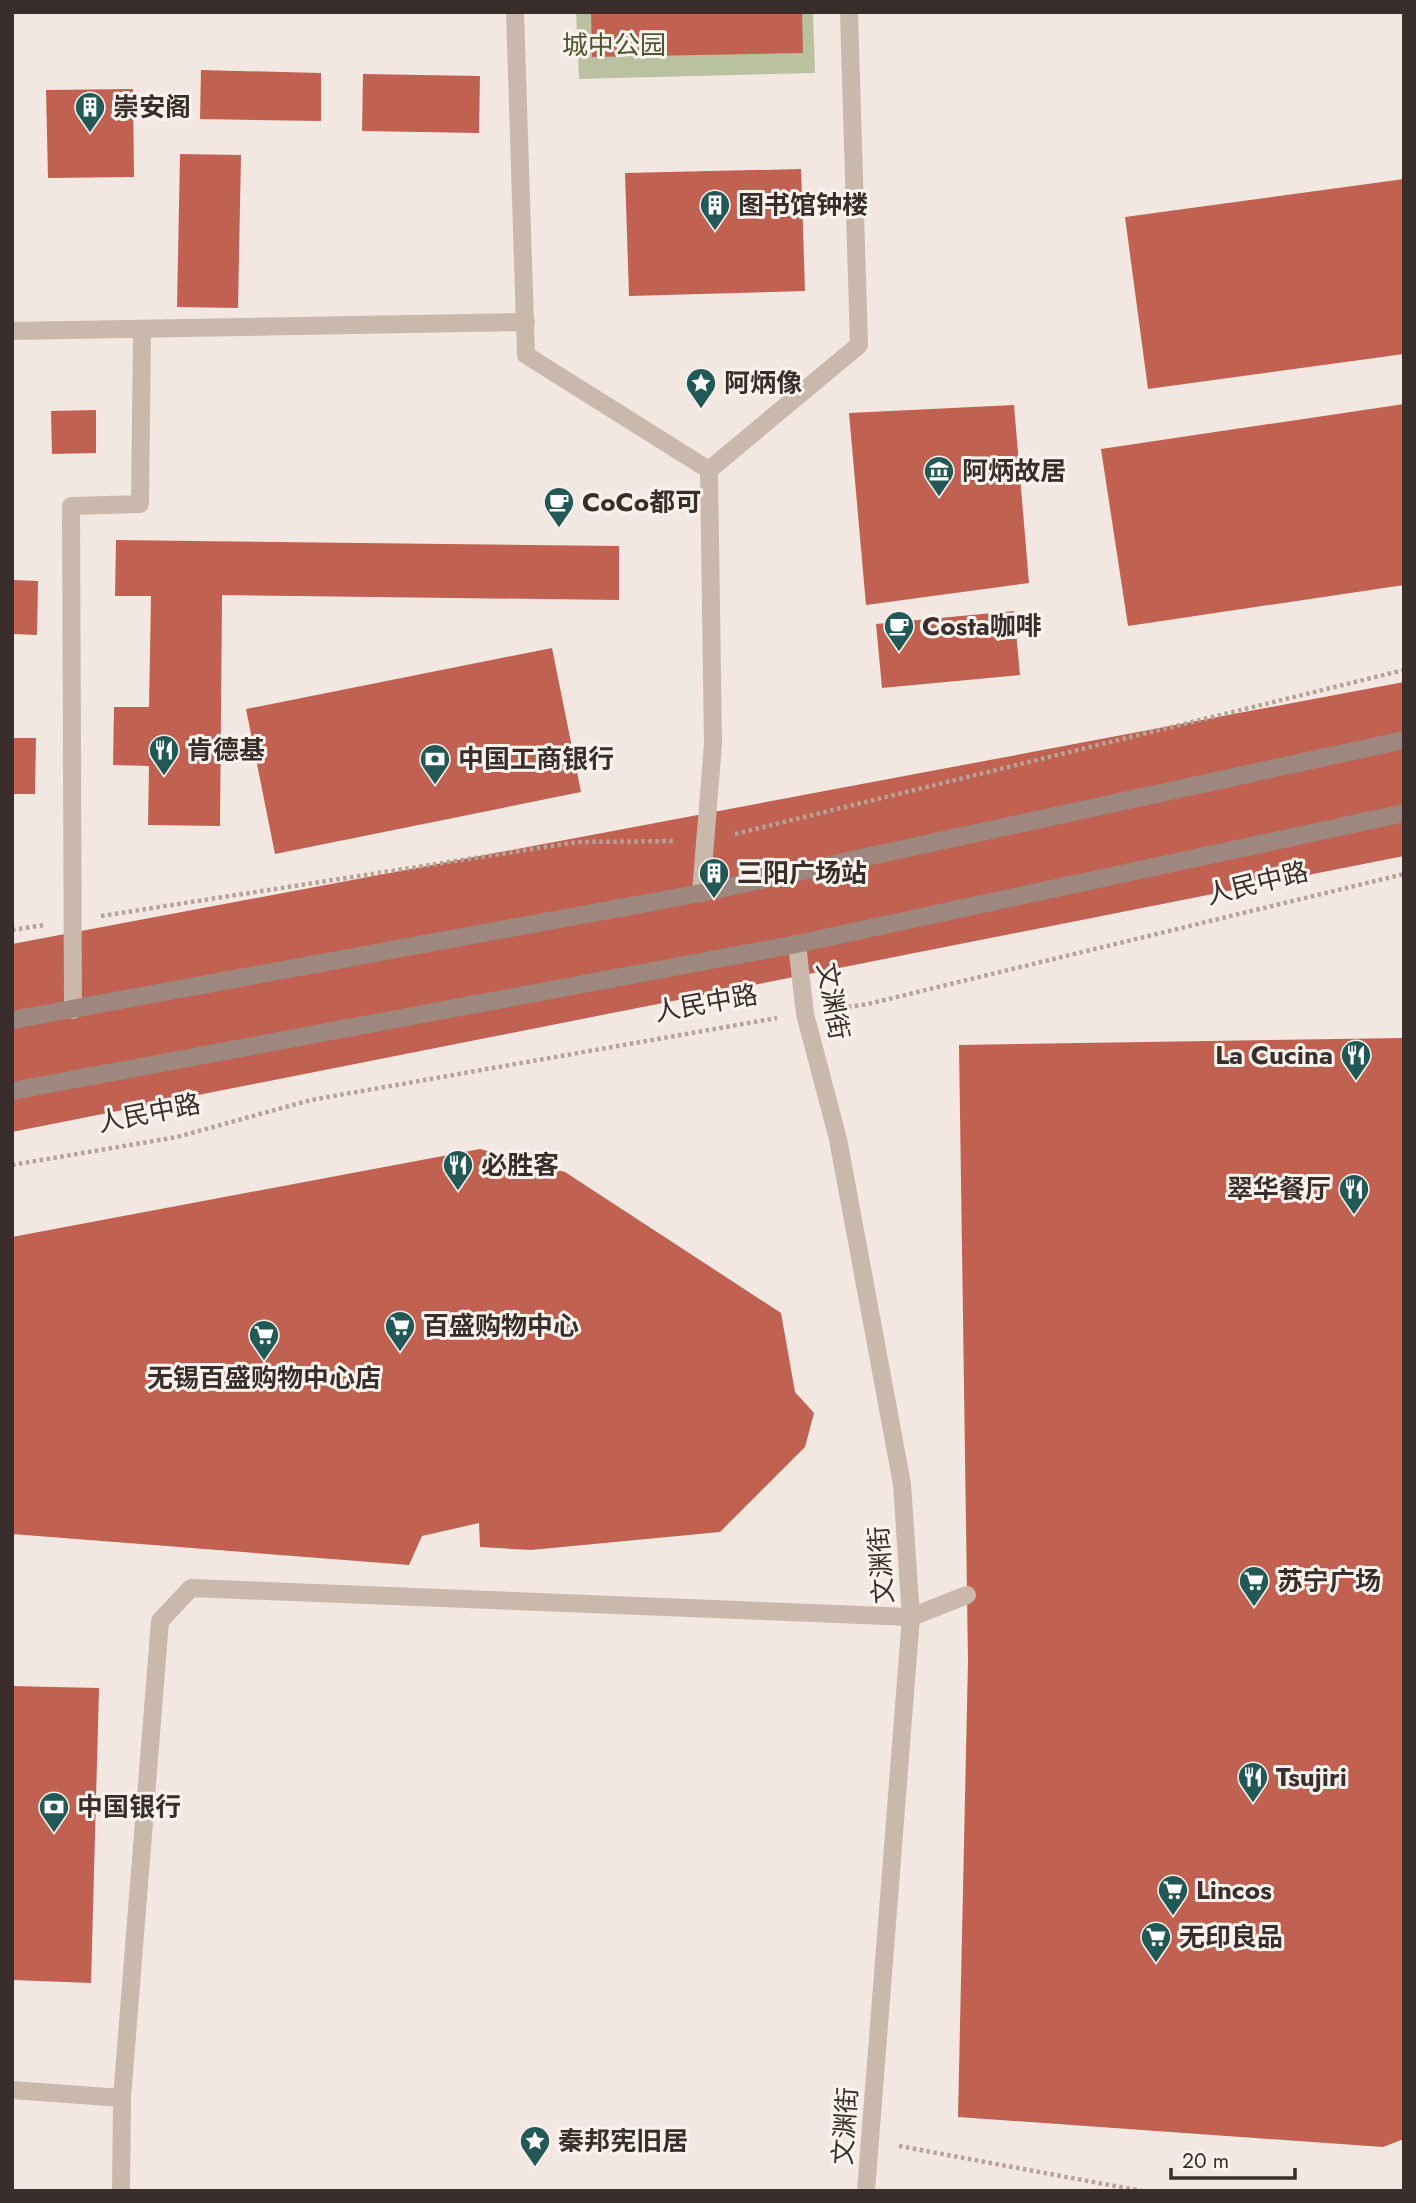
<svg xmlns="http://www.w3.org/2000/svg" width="1416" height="2203" viewBox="0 0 1416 2203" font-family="Jost,'Noto Sans SC',sans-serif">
  <rect width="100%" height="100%" fill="#f2e8e1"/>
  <polygon fill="#bac1a1" points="576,12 813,12 815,73 579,79"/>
  <g fill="#c06151">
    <polygon points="591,12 802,12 803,53 592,57"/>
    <polygon points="201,70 321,73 321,121 200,119"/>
    <polygon points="363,74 480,76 479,133 362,131"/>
    <polygon points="133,89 134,177 48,178 46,90"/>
    <polygon points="180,154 241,155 238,308 177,307"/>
    <polygon points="801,169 805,291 629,296 625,173"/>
    <polygon points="1404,179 1404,354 1148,389 1125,217"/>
    <polygon points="1404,404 1404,585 1128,626 1101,449"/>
    <polygon points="1014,405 1029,583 866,605 849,413"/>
    <polygon points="96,410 96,453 52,454 51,411"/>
    <polygon points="116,540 619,546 619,600 222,595 220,826 148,825 149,766 113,765 114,707 149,707 151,596 115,596"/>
    <polygon points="12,580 38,581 37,635 12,634"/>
    <polygon points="1014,611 1020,675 882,688 876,624"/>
    <polygon points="552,648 581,792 275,854 246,709"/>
    <polygon points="1404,682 1404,856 12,1132 12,944"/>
    <polygon points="12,738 36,738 35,794 12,794"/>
    <polygon points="1404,1038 1404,2139 1383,2147 958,2117 968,1661 959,1045"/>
    <polygon points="480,1149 565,1172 781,1313 795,1392 814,1413 805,1447 720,1532 531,1550 480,1547 479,1523 422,1536 409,1565 12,1534 12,1237"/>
    <polygon points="12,1686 99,1688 91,1983 12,1980"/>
  </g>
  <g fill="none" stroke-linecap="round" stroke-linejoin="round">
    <g stroke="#b6a297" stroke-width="4.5" stroke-dasharray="3.5 3.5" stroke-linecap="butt">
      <polyline points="735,834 1404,670"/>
      <polyline points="101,916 578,842 674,841"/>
      <polyline points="12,930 44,925"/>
      <polyline points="834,1009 868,1004 1404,874"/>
      <polyline points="12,1165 177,1137 311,1100 777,1018"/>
      <polyline points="899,2146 1142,2191"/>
    </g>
    <g stroke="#cab8ad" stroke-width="18">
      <polyline points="12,2090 122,2098"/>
      <polyline points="121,2191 122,2098 160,1621 191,1588 911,1617 967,1595"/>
    </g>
    <g stroke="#cab8ad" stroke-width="18">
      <polyline points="515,12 526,355 709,470"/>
      <polyline points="12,331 526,322"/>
      <polyline points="701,893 713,744 709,470 859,345 849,12"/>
      <polyline points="797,944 805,1014 838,1139 902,1484 911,1617 866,2191"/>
      <polyline points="73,1010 71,506 140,504 142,331"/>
    </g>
    <g stroke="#9e877e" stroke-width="18">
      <polyline points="12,1020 701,893 1404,740"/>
      <polyline points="12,1091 797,944 1404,813"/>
    </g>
  </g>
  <defs>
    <g id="building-pin" transform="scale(1.575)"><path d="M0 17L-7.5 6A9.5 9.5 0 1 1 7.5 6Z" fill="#225957" stroke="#faf3ed"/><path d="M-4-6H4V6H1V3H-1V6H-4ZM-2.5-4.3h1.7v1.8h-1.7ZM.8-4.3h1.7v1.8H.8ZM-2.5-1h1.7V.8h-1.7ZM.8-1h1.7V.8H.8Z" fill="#fff"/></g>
    <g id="sight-pin" transform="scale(1.575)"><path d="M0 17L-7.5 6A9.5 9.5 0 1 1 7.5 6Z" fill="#225957" stroke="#faf3ed"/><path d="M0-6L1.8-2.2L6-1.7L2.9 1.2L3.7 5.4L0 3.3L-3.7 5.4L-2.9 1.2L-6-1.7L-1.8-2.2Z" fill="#fff"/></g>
    <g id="museum-pin" transform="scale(1.575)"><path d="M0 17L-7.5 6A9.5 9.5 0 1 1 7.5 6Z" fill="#225957" stroke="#faf3ed"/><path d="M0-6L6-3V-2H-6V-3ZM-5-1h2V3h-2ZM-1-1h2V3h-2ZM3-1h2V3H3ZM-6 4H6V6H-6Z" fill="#fff"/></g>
    <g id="cafe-pin" transform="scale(1.575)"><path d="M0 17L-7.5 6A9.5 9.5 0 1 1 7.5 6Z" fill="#225957" stroke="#faf3ed"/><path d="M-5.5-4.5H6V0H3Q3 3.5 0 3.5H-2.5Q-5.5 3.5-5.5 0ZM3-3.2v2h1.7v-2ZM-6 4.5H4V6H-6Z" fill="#fff"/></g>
    <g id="restaurant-pin" transform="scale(1.575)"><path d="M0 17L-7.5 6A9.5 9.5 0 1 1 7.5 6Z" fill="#225957" stroke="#faf3ed"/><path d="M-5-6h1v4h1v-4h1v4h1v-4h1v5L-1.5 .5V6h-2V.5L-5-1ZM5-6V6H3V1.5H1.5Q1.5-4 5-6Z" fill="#fff"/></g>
    <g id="bank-pin" transform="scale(1.575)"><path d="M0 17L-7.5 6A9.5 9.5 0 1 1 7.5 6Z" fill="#225957" stroke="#faf3ed"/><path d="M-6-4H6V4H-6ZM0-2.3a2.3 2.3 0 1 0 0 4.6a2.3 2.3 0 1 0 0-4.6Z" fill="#fff"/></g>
    <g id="supermarket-pin" transform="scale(1.575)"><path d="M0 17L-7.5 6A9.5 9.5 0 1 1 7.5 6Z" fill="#225957" stroke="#faf3ed"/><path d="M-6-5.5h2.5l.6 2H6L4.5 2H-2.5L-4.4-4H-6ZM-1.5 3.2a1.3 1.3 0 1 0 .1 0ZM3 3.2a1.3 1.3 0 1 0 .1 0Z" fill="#fff"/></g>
  </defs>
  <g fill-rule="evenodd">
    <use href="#building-pin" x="90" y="107"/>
    <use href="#building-pin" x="715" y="205"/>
    <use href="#sight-pin" x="701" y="383"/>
    <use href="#museum-pin" x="939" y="471"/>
    <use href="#cafe-pin" x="559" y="502"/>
    <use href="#cafe-pin" x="899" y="626"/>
    <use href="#restaurant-pin" x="164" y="750"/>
    <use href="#bank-pin" x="435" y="759"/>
    <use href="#building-pin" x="714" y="873"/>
    <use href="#restaurant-pin" x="1356" y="1055"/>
    <use href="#restaurant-pin" x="458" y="1165"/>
    <use href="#restaurant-pin" x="1354" y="1189"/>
    <use href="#supermarket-pin" x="400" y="1326"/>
    <use href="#supermarket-pin" x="264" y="1335"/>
    <use href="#supermarket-pin" x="1254" y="1581"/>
    <use href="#restaurant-pin" x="1253" y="1777"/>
    <use href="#bank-pin" x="54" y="1807"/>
    <use href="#supermarket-pin" x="1173" y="1890"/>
    <use href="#supermarket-pin" x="1156" y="1937"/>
    <use href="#sight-pin" x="535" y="2141"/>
  </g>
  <g text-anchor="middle" stroke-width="6" stroke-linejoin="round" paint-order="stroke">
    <g font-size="26" fill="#4c5630" stroke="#faf3ed">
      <text x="614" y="54">城中公园</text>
    </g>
    <g font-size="26" font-weight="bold" fill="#392e2b" stroke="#faf3ed" text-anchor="start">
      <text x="113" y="116">崇安阁</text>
      <text x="738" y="214">图书馆钟楼</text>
      <text x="724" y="392">阿炳像</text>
      <text x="962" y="480">阿炳故居</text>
      <text x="582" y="511">CoCo都可</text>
      <text x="922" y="635">Costa咖啡</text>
      <text x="187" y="759">肯德基</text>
      <text x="458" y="768">中国工商银行</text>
      <text x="737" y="882">三阳广场站</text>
      <text x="1333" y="1064" text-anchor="end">La Cucina</text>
      <text x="481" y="1174">必胜客</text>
      <text x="1331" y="1198" text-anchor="end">翠华餐厅</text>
      <text x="423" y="1335">百盛购物中心</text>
      <text x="264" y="1387" text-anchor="middle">无锡百盛购物中心店</text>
      <text x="1277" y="1590">苏宁广场</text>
      <text x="1276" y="1786">Tsujiri</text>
      <text x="77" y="1816">中国银行</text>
      <text x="1196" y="1899">Lincos</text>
      <text x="1179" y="1946">无印良品</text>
      <text x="558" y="2150">秦邦宪旧居</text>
    </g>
    <g font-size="26" fill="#392e2b" stroke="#faf3ed">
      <text transform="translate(1257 883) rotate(-14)" y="9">人民中路</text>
      <text transform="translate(833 1001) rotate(80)" y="9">文渊街</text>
      <text transform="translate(706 1003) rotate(-10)" y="9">人民中路</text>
      <text transform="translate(149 1113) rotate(-11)" y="9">人民中路</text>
      <text transform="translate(881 1565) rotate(-94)" y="9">文渊街</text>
      <text transform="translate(845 2126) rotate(-86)" y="9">文渊街</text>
    </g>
  </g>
  <rect width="1416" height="2203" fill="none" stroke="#392e2b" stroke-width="28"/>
  <path d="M1171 2168v10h124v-10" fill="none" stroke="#392e2b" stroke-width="3.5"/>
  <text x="1182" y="2168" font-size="21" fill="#392e2b" stroke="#faf3ed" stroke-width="5" paint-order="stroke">20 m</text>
</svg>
